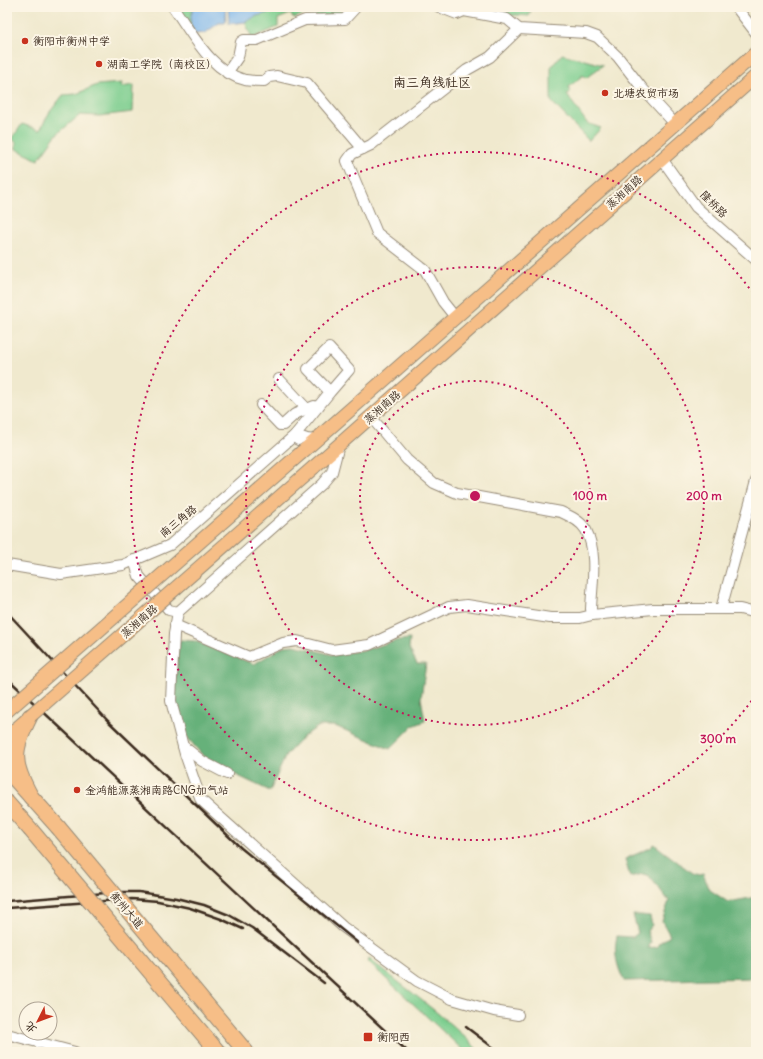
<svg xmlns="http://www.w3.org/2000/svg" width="763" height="1059" viewBox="0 0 763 1059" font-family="Delius,'LXGW WenKai TC',sans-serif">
  <rect width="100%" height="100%" fill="#fcf5e5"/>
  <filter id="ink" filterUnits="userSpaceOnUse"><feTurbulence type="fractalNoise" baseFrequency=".025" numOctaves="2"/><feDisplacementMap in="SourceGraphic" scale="8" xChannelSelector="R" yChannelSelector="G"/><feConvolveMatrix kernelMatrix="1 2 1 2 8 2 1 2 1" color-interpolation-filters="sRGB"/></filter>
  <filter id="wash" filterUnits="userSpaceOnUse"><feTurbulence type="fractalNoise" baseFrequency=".012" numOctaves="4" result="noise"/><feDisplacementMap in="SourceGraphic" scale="16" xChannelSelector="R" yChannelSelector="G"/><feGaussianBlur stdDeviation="0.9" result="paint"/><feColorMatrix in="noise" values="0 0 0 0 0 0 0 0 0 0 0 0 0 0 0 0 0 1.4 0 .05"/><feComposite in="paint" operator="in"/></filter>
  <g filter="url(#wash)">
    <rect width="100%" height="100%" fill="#f0e9ce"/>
    <g fill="#7dce8f" stroke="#5c7c56">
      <polygon points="175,7 194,7 191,21 192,32"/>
      <polygon points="288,7 295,8 345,7 340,11 343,15 309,16 305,14 294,18 290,14 278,19 278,27 252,38 245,22 257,16"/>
      <polygon points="444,7 532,7 529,16 516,15 508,16 459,11"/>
      <polygon points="562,54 603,65 586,78 583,75 568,88 570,91 567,95 587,123 601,128 589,141 551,101 551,67"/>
      <polygon points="122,83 121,87 134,85 133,112 99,116 80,115 56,135 38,160 16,149 16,142 12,139 22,124 40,130 49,113 63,95 76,94 97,85"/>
      <path d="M369,959C407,989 446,1017 480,1052H465L368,962Z"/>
    </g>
    <g fill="#66b17a" stroke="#506e4c">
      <polygon points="410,639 409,648 417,664 426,664 421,698 425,721 413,726 390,749 335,726 319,726 304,736 286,755 270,791 234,774 204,757 186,736 175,704 175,679 179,641 181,640 195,641 254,664 284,646 294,645 333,655 364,650 399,640"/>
      <path d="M654,844L692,873L699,875L703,874L710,890L728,902L756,897V978L624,981C617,966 613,953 617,936L633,937L638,933L633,915H641L650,916L652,925L647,931L651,942L648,948L657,947L659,943L670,936L662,921L669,901L649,876L643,874L630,877L625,859L650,848Z"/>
    </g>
    <g fill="#7cb6ed" stroke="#5c7086">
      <path d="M194,7H225L226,22L225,23H219L205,33L194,34C189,27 190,14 194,7Z"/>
      <polygon points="228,7 297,7 288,7 257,16 245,22 229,24"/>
    </g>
  </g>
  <g filter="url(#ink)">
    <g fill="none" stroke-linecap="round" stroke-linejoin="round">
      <g stroke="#968a76" stroke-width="12">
        <g id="minor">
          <path d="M173,7C192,33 211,72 245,80C251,81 258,81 264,81L269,77L277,76L307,83L363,149"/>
          <polyline points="439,7 457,14 464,11 507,19 519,29 586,33 597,37 618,57 642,88 675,124"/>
          <polyline points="736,7 756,33"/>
          <polyline points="227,73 238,57 241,42 244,40 257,40 305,20 345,19 356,7"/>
          <polyline points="662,159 696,207 756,260"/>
          <polyline points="455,317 443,302 425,270 377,233 347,161 352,154 371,145 467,70 490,57 519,29"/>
          <polyline points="279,379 307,409"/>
          <polyline points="261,405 280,425 283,425 295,414 314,406 318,407"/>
          <path d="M371,417L407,460L434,483L457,493L561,512C570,516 581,521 586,530C598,554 592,583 591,609L592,615"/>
          <polyline points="298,440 295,435 330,392 308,369 329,348 349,370 330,392"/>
          <polyline points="339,445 332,472 322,484 178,612 174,634 171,701 185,754 201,800 343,927 417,981 452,999 494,1011 518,1015"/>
          <polyline points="134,560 139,576 169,610 178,612"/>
          <polyline points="7,565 61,574 123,565 170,545 295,435 307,439 315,440"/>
          <polyline points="721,609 756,481"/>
          <polyline points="175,625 249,657 283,643 297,641 332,650 369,645 449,607 467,605 550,618 580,618 592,615 653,609 740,609 756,613"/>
          <polyline points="183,746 202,761 227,774"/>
          <polyline points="7,1034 75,1052"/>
        </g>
      </g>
      <g stroke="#968a76" stroke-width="15">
        <g id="major">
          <polyline points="301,453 756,53"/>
          <polyline points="314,467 756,76"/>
          <polyline points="7,711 16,703"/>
          <polyline points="7,737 30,717"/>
        </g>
      </g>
      <g stroke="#968a76" stroke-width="17">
        <g id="highway">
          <path d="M30,716C12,753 12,761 31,797"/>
          <polyline points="7,770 58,827"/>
          <polyline points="7,803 30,829"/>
          <polyline points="126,943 218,1052"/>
          <polyline points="161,950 246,1052"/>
        </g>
      </g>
      <use href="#minor" stroke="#fff" stroke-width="10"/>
      <use href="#major" stroke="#f6be87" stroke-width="13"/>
      <use href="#highway" stroke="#f6be87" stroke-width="15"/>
      <g stroke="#3b2a1e" stroke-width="2.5">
        <polyline points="7,612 108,721 177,787 241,848 358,943"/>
        <polyline points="7,678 408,1052"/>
        <polyline points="7,901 118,892 139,892 176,898 204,905 229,915 252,928 324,983"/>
        <polyline points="7,908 132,899 158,901 190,908 221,919 243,929"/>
        <polyline points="466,1027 499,1052"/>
      </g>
      <g stroke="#968a76" stroke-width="15" stroke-linecap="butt">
        <g id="major-bridge">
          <polyline points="16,703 301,453"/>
          <polyline points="30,716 314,467"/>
        </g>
      </g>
      <g stroke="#968a76" stroke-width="17" stroke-linecap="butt">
        <g id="highway-bridge">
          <polyline points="58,827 161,950"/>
          <polyline points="30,829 126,943"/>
        </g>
      </g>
      <use href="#major-bridge" stroke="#f6be87" stroke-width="13"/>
      <use href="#highway-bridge" stroke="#f6be87" stroke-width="15"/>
    </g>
  </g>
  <g fill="none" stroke="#c2185b" stroke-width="2" stroke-dasharray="2 4">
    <circle cx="475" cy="496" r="115"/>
    <circle cx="475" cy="496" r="229"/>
    <path d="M755 696A344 344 0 1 1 755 296"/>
  </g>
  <g fill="#c8321e" stroke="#fcf5e5" stroke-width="1.5">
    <circle cx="25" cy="41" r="4"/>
    <circle cx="99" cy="64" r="4"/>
    <circle cx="605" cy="93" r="4"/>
    <circle cx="77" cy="790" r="4"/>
    <rect x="363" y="1032" width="10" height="10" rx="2"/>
  </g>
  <g text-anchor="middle" stroke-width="4" stroke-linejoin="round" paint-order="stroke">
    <g font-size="11" fill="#3b2a1e" stroke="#fcf5e5" text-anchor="start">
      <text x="33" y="45">衡阳市衡州中学</text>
      <text x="107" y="68">湖南工学院（南校区）</text>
      <text x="613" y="97">北塘农贸市场</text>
      <text x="85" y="794">金鸿能源蒸湘南路CNG加气站</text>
      <text x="377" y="1041">衡阳西</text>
    </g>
    <g font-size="11" fill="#3b2a1e" stroke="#fcf5e5">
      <text transform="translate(624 192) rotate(-42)" y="4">蒸湘南路</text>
      <text transform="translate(714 204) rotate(45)" y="4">隆桥路</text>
      <text transform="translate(382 407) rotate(-41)" y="4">蒸湘南路</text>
      <text transform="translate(178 521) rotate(-39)" y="4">南三角路</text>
      <text transform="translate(139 621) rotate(-41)" y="4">蒸湘南路</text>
      <text transform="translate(127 910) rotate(50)" y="4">衡州大道</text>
    </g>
    <g font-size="13" fill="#3b2a1e" stroke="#fcf5e5">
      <text x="432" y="87">南三角线社区</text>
    </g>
  </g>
  <circle cx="475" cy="496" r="6" fill="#c2185b" stroke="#fcf5e5" stroke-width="2"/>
  <g font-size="12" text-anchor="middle" font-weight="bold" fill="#c2185b" stroke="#fcf5e5" stroke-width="4" stroke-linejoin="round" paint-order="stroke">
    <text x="590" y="500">100 m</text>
    <text x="704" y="500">200 m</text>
    <text x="718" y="743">300 m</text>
  </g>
  <rect width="763" height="1059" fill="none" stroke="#fcf5e5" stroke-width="24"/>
  <g transform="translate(38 1021) rotate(228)"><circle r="19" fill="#fcf5e5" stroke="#afa495"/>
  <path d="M0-3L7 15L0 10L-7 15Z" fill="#c8321e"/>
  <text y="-6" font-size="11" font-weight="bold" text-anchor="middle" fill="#3b2a1e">北</text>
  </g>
</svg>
